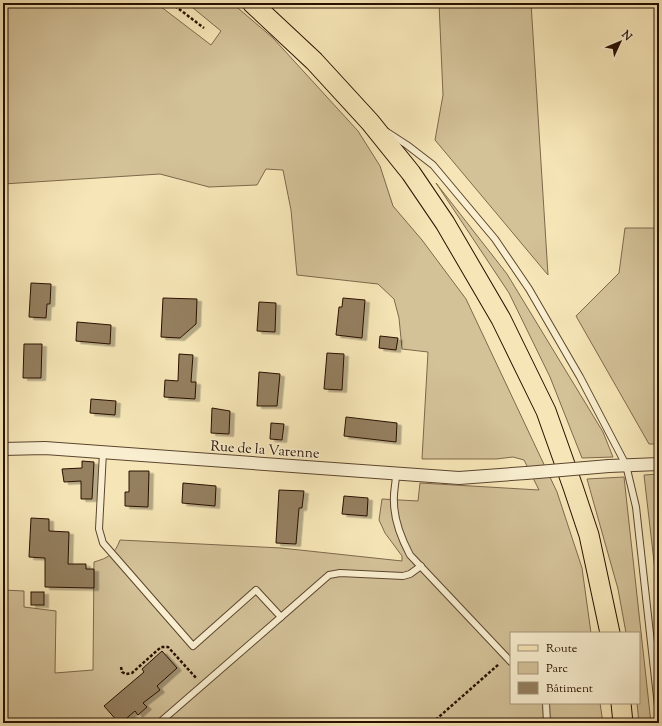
<svg xmlns="http://www.w3.org/2000/svg" width="662" height="726" viewBox="0 0 662 726" font-family="'Sorts Mill Goudy',serif">
  <defs>
    <filter id="shadow"><feDropShadow dx="4.5" dy="2.5" stdDeviation="0" flood-color="#0004"/></filter>
  </defs>
  <rect width="100%" height="100%" fill="#f6e6b7"/>
  <filter id="stains"><feTurbulence type="fractalNoise" baseFrequency=".005" numOctaves="4"/><feColorMatrix values="0 0 0 0 .2 0 0 0 0 .09 0 0 0 0 .02 0 0 0 .5 -.17"/></filter>
  <radialGradient id="worn" r=".72"><stop offset=".6" stop-color="#630" stop-opacity="0"/><stop offset="1" stop-color="#630" stop-opacity=".3"/></radialGradient>
  <g fill="#d3c198" stroke="#7e684c">
    <path d="M3,3H156L211,45L221,31L187,3H232L273,38L358,131L380,166L393,206L422,240L466,299L557,492L582,568L591,633H511V703H600L603,723H6L3,682V590L24,591V607L56,611L55,673L93,670L94,562C108,558 115,554 120,540L281,548L402,561V556L385,533L379,520L382,499L418,501L420,483L539,490L524,460L513,457L496,459H422L428,352L402,349L399,318L394,299L378,284L297,275L291,210L283,170L266,169L257,185L209,187L160,174L3,184Z"/>
    <polygon points="439,3 531,3 548,275 435,140 443,95"/>
    <polygon points="436,183 507,274 603,432 613,457 582,458 550,377 509,293"/>
    <polygon points="625,228 659,228 659,444 649,444 576,316 619,273"/>
    <polygon points="659,474 659,605 644,475"/>
    <polygon points="624,477 651,723 639,723 637,703 639,703 639,633 626,633 618,589 587,479"/>
  </g>
  <g fill="#947f5f" stroke="#290f00" filter="url(#shadow)">
    <polygon points="31,283 51,284 50,304 47,304 46,318 29,317"/>
    <polygon points="163,298 197,299 196,324 180,338 161,337"/>
    <polygon points="343,298 365,300 362,338 336,335 339,307 342,307"/>
    <polygon points="259,302 276,303 275,332 257,331"/>
    <polygon points="77,322 111,325 110,344 76,341"/>
    <polygon points="380,336 398,338 396,350 379,348"/>
    <polygon points="24,344 42,344 41,378 23,378"/>
    <polygon points="327,353 344,354 342,390 324,389"/>
    <polygon points="179,354 193,355 191,382 196,382 195,399 164,397 165,380 178,381"/>
    <polygon points="259,372 280,374 277,406 257,406"/>
    <polygon points="91,399 116,401 115,415 90,413"/>
    <polygon points="212,408 230,411 229,434 211,433"/>
    <polygon points="346,417 397,423 396,442 344,436"/>
    <polygon points="271,423 284,424 282,440 270,439"/>
    <polygon points="82,461 94,462 92,499 81,499 81,481 64,482 62,469 82,468"/>
    <polygon points="129,471 149,471 148,507 125,506 125,492 129,492"/>
    <polygon points="183,483 216,486 215,506 182,503"/>
    <polygon points="279,490 304,491 302,508 299,508 296,544 276,543"/>
    <polygon points="344,496 368,498 367,516 342,514"/>
    <polygon points="31,518 49,519 49,531 69,532 68,564 86,564 86,569 94,569 94,588 45,587 45,558 29,557"/>
    <rect x="31" y="592" width="13" height="13"/>
    <polygon points="162,651 177,668 157,686 160,690 143,703 147,707 138,715 135,711 121,723 119,723 104,706 144,672 142,669"/>
  </g>
  <g fill="none" stroke-linecap="round" stroke-linejoin="round">
    <g stroke="#5c452e" stroke-width="8">
      <g id="lane">
        <polyline points="387,132 407,145 433,165 495,239 529,289 580,377 626,465 636,507 659,715"/>
        <polyline points="103,452 99,529 103,543 193,646 256,590 281,617 329,575 340,573 403,576 410,574 421,566"/>
        <path d="M396,474C396,483 393,493 394,502C394,521 401,538 410,555L511,662"/>
        <polyline points="546,703 547,723"/>
        <polyline points="159,723 281,617"/>
      </g>
    </g>
    <g stroke="#5c452e" stroke-width="14">
      <g id="street">
        <polyline points="3,449 45,448 459,478 526,473"/>
        <polyline points="609,466 659,464"/>
      </g>
    </g>
    <g stroke="#290f00" stroke-width="21">
      <g id="primary">
        <polyline points="252,3 314,61 370,122 411,173 445,223 501,319 546,411 573,487 589,535 610,633"/>
        <polyline points="621,703 623,723"/>
      </g>
    </g>
    <g stroke="#290f00" stroke-width="2.5" stroke-dasharray="3 2" stroke-linecap="butt">
      <polyline points="171,3 204,28"/>
      <polyline points="121,667 122,672 126,674 132,673 161,647 168,647 197,679"/>
      <polyline points="432,723 499,664"/>
    </g>
    <use href="#lane" stroke="#f9efd0" stroke-width="6"/>
    <use href="#street" stroke="#f9efd0" stroke-width="12"/>
    <use href="#primary" stroke="#f6e6b7" stroke-width="19"/>
    <g stroke="#5c452e" stroke-width="14" stroke-linecap="butt">
      <polyline id="street-bridge" points="526,473 609,466"/>
    </g>
    <use href="#street-bridge" stroke="#f9efd0" stroke-width="12"/>
  </g>
  <g text-anchor="middle" stroke-width="3" stroke-linejoin="round" paint-order="stroke">
    <g font-size="14" fill="#290f00" stroke="#f9efd0">
      <text transform="translate(265 449) rotate(4)" y="5">Rue de la Varenne</text>
    </g>
  </g>
  <rect width="662" height="726" fill="none" stroke="#f6e6b7" stroke-width="16"/>
  <rect x="4" y="4" width="654" height="718" fill="none" stroke="#290f00" stroke-width="2"/>
  <rect x="8" y="8" width="646" height="710" fill="none" stroke="#290f00"/>
  <rect x="510" y="632" width="130" height="72" fill="#f9efd0" stroke="#a6957d"/>
  <rect x="518" y="645" width="20" height="6" fill="#f6e6b7" stroke="#a6957d"/>
  <text x="546" y="652" font-size="12" fill="#290f00">Route</text>
  <rect x="518" y="662" width="20" height="12" fill="#d3c198" stroke="#a6957d"/>
  <text x="546" y="672" font-size="12" fill="#290f00">Parc</text>
  <rect x="518" y="682" width="20" height="12" fill="#947f5f" stroke="#a6957d"/>
  <text x="546" y="692" font-size="12" fill="#290f00">Bâtiment</text>
  <g transform="translate(620 42) rotate(46)" stroke="#f9efd0" stroke-width="3" paint-order="stroke">
  <path d="M0-3L7 15L0 10L-7 15Z" fill="#290f00"/>
  <text y="-6" font-size="11" font-weight="bold" text-anchor="middle" fill="#290f00">N</text>
  </g>
  <rect width="100%" height="100%" filter="url(#stains)"/>
  <rect width="100%" height="100%" fill="url(#worn)"/>
</svg>
